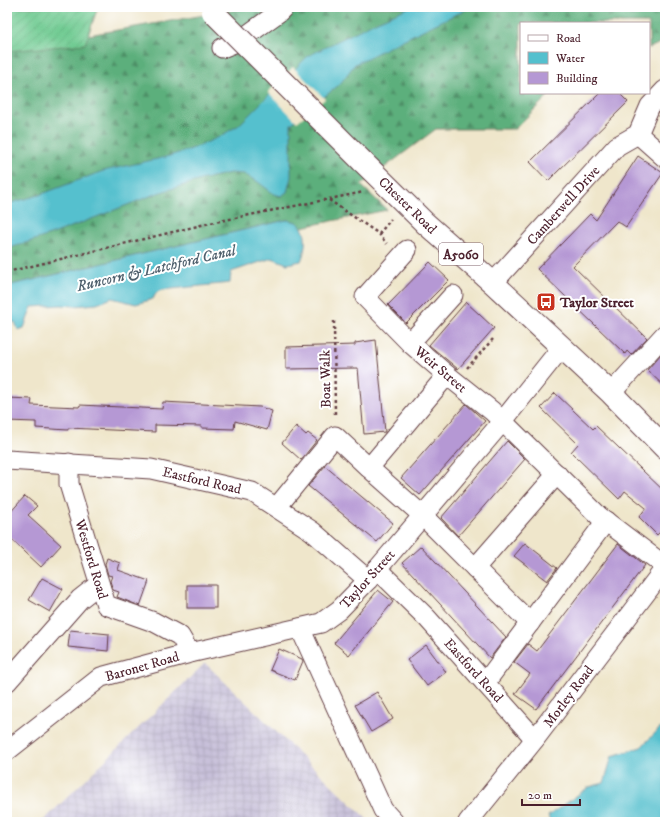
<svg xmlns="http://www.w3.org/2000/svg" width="672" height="829" viewBox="0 0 672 829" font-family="'IM FELL DW Pica',serif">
  <defs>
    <pattern id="industrial-grid" width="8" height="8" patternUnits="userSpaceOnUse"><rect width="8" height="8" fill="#c7c0d9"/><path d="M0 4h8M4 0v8" fill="none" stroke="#aca5ba"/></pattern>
    <pattern id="forest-firs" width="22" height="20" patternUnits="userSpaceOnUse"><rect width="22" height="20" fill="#5caf7c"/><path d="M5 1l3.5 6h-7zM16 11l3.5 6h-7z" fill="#4e8e66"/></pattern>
    <pattern id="garden-furrows" width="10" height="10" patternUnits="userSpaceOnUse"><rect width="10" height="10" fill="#70cb92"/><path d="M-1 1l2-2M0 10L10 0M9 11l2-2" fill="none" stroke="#62ae7e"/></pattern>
  </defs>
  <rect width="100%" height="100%" fill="#fff"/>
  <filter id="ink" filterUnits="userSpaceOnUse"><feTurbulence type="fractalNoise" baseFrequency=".025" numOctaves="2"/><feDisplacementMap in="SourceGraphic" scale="8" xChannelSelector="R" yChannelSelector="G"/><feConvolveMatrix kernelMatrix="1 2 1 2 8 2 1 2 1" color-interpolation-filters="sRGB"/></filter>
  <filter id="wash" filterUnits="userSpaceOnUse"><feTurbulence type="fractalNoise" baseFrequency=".012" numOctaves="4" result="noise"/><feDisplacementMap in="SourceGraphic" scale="16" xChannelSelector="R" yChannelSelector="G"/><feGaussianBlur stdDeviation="0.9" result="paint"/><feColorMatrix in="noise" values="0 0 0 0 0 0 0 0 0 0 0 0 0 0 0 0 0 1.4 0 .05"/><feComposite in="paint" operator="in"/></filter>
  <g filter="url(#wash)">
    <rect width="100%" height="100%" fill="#efe6cb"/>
    <polygon fill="url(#industrial-grid)" points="205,663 370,822 42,822"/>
    <polygon fill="url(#forest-firs)" stroke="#536754" points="251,7 665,7 665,41 649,48 649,23 521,23 521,93 551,93 515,129 436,129 361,185 387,210 302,227 296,222 286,220 7,286 7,49"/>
    <polygon fill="url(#garden-furrows)" stroke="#5d755e" points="7,7 98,7 85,44 7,51"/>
    <g fill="#54c0ce" stroke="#4f707c">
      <polygon points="410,7 471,7 425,29 355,64 340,84 291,124 291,177 287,192 281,196 274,194 258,182 244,174 230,173 204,179 158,193 53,234 7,249 7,204 39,195 103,171 166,157 194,148 219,137 239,125 308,56 377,21"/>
      <path d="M286,220C289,220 294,221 296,222C309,229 306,250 301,261L287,264L272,258L231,272L230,283L161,290L156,293L153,299L136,304L112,298L97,304L74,306L61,305L32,307L24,328L18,330L15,322L7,323V286Z"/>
      <polygon points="665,723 665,822 550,822 548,816 589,787 604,783 612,756 641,747"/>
    </g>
    <polygon fill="#efe6cb" points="293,67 325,99 297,122 268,92"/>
    <g id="blocks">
      <g fill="#b598d4">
        <polygon points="600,93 619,93 628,102 548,181 530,162"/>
        <polygon points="638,156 663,173 626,227 617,221 573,266 647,338 631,355 627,351 625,354 537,269 590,214 596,220"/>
        <polygon points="430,262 449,280 406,323 388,305"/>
        <polygon points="466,302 494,328 458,369 429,345"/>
        <polygon points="376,340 385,432 364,434 358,368 286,369 286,347 355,345 355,343"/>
        <polygon points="662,353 665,356 665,387 647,370"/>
        <polygon points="555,393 593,429 596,426 665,492 665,527 657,535 639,517 646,508 625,491 619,499 571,452 578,444 541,408"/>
        <polygon points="7,398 32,399 31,405 79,407 80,405 162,409 163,402 260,407 272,411 267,430 235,421 234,429 202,428 202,426 155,425 155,432 68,428 68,430 36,428 36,422 7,421"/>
        <polygon points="466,404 485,421 420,495 401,478"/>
        <polygon points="296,426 306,435 308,433 317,440 301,460 282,443"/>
        <polygon points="507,441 525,459 458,536 441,518"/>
        <polygon points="325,466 393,523 377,542 308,486"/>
        <polygon points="25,496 37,506 28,515 61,545 41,567 7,535 7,516"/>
        <polygon points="525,543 557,568 547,581 514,556"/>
        <polygon points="618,544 645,565 536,709 515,694 530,674 514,662 528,644 537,651"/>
        <polygon points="421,546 506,637 490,658 402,563"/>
        <polygon points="107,558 120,563 118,570 149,581 140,606 117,597 119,592 113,590 110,581 112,576 108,575 105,564"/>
        <polygon points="42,578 63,589 50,612 29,600"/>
        <rect x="187" y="585" width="29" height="23"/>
        <polygon points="378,590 393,602 349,655 334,643"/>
        <polygon points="70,630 109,634 108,651 68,647"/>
        <polygon points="426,645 446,672 427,686 407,660"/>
        <polygon points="279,649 302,659 303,661 295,680 270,670"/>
        <polygon points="377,692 393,719 371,732 355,705"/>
      </g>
    </g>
  </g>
  <g filter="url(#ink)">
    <use href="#blocks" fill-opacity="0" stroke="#633d43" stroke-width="1"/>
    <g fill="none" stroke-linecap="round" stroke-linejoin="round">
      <g stroke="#633d43" stroke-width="21">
        <g id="minor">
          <polyline points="222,48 239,41 279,12 284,7"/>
          <polyline points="638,134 665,158"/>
          <polyline points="407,250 365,297 410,343"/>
          <polyline points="493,283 617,146 638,134 650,106 665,90"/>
          <polyline points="453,295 410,343 447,375 492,411 599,516 665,566"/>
          <polyline points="611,393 665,334"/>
          <polyline points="7,460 151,469 252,492 312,531 368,580"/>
          <polyline points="69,463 69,484 106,605 154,622 180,636 190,653"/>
          <polyline points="369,468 447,375"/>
          <polyline points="277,507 335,436 369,468 422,515 530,623"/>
          <polyline points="475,568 557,474"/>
          <polyline points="377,569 427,618 535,739"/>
          <polyline points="300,628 383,810 394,822"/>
          <polyline points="7,682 80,599 99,584"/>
          <polyline points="485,683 606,521"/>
          <polyline points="7,751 101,677 190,653 321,623 339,610 368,580 502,422 561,348"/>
          <polyline points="468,822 535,739 665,568"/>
        </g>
      </g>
      <g stroke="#633d43" stroke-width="24">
        <polyline id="highway" points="362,161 425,223 493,283 611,393 665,448"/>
      </g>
      <g stroke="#633d43" stroke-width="2.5" stroke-dasharray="3 3" stroke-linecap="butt">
        <polyline points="329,200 379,234 387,244"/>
        <polyline points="379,234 391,219"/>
        <polyline points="7,272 210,223 364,192"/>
        <polyline points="334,321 335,417"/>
        <polyline points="467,368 493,339"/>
      </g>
      <use href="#minor" stroke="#fff" stroke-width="19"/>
      <use href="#highway" stroke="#fff" stroke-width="22"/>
      <g stroke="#633d43" stroke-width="24" stroke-linecap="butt">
        <polyline id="highway-bridge" points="213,12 362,161"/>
      </g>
      <use href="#highway-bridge" stroke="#fff" stroke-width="22"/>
    </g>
  </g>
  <defs>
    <g id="bus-square" transform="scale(1)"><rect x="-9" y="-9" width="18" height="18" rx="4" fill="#c8321e" stroke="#fff"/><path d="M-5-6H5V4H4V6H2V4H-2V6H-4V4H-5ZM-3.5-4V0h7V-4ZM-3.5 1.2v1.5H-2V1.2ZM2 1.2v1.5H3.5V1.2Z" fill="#fff"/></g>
  </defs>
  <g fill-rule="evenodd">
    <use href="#bus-square" x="546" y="302"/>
  </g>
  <g text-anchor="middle" stroke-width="4" stroke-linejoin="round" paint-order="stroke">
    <rect fill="#fff" stroke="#80626b" stroke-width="1" x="439" y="243" width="44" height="22" rx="3"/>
    <g font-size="13" font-weight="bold" fill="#4a1f2b">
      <text x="461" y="259">A5060</text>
    </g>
    <g font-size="14" fill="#4a1f2b" stroke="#fff">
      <text transform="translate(408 205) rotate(44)" y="5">Chester Road</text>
      <text transform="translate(563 205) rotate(-48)" y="5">Camberwell Drive</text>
      <text transform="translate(441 369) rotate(40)" y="5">Weir Street</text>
      <text transform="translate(325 379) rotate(-91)" y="5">Boat Walk</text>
      <text transform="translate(202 480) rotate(13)" y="5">Eastford Road</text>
      <text transform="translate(92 559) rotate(73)" y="5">Westford Road</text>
      <text transform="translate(367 579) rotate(-48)" y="5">Taylor Street</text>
      <text transform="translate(142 666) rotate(-16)" y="5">Baronet Road</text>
      <text transform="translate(474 670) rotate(48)" y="5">Eastford Road</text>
      <text transform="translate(568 696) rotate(-53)" y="5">Morley Road</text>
    </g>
    <g font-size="14" font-weight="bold" fill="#4a1f2b" stroke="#fff" text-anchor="start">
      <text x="560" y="307">Taylor Street</text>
    </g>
    <g font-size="15" font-style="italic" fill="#4e5f6c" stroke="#fff">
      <text transform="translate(156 268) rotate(-13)" y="5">Runcorn &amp; Latchford Canal</text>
    </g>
  </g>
  <rect width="672" height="829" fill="none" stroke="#fff" stroke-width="24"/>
  <rect x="520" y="22" width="130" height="72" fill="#ffffff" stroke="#b7a5aa"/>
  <rect x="528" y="35" width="20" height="6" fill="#ffffff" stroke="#b7a5aa"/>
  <text x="556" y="42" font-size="12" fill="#4a1f2b">Road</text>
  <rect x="528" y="52" width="20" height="12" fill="#54c0ce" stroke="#b7a5aa"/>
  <text x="556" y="62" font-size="12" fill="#4a1f2b">Water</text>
  <rect x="528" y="72" width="20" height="12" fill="#b598d4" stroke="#b7a5aa"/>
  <text x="556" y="82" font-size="12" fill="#4a1f2b">Building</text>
  <path d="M522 799v6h58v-6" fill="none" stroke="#4a1f2b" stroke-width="2"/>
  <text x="528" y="799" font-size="12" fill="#4a1f2b" stroke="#ffffff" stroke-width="3" paint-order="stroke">20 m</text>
</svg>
